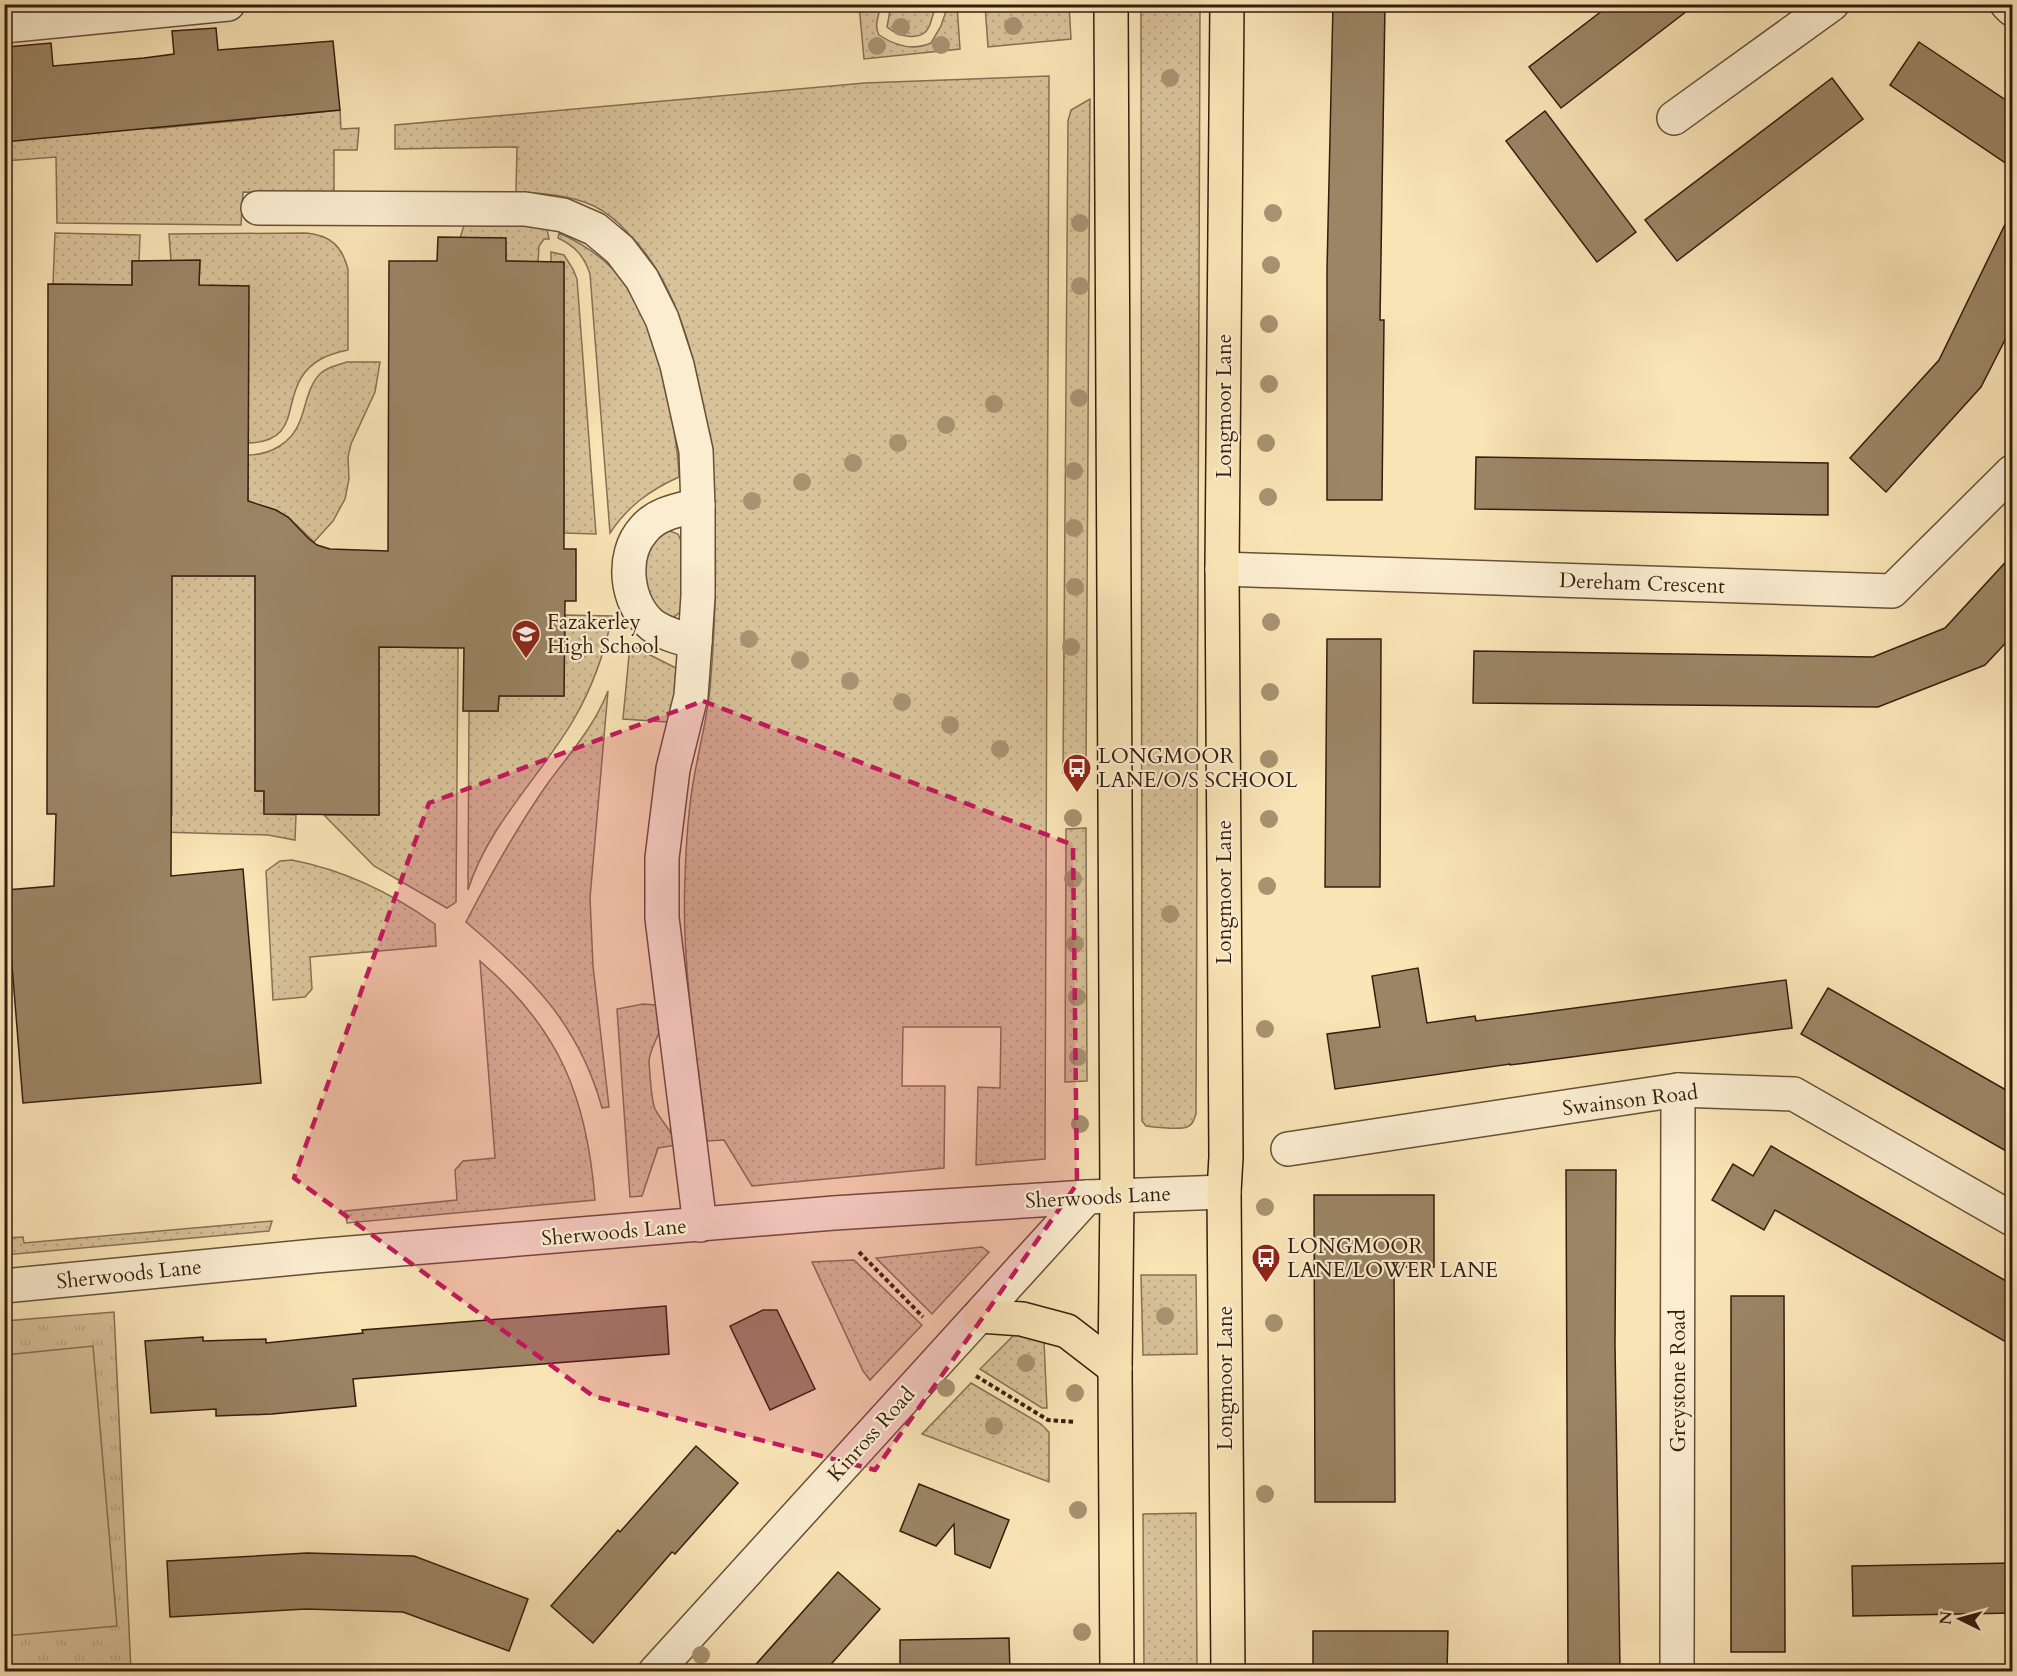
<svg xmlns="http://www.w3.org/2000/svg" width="2017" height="1676" viewBox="0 0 2017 1676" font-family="Cardo,serif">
  <defs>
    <pattern id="grass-dots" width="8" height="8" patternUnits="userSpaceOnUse" patternTransform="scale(1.5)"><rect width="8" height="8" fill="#d8c299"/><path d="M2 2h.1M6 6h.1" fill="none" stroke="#baa683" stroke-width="1.8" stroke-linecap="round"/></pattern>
    <pattern id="park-tufts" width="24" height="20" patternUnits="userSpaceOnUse" patternTransform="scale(1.5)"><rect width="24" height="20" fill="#d8c299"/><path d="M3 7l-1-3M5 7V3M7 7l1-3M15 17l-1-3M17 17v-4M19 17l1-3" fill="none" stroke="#baa683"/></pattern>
  </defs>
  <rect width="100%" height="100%" fill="#f9e4b6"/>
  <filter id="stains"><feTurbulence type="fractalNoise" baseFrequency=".00333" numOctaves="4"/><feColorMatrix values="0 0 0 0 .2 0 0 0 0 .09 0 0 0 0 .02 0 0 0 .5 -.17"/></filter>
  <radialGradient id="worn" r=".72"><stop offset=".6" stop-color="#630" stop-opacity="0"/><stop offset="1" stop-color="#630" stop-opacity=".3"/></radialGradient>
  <g fill="url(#grass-dots)" stroke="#867054" stroke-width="1.5">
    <path d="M859,5H880C880,16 873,24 879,35C894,45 913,51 931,43L941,26L948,5H957L960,49L864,59Z"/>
    <path d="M891,5V4L937,5C933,12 932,20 929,27C921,43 897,36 887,27Z"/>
    <polygon points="985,5 1069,5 1071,39 988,47"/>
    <path d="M1141,5H1200L1196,1114C1194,1119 1193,1125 1187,1127C1180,1130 1155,1127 1146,1126L1142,1121Z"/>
    <polygon points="280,72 283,116 340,110 341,129 359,128 357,150 334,150 334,193 243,192 241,225 57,223 56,157 5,161 5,142 147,85 151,129 255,119 251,75"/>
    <path d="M1049,76L1045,1159L976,1165L978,1087L1000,1088L1001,1027H903L902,1086H945L944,1168L752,1186L724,1140L707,1141C697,1054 681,966 685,878C686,845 688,810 694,778C699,748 707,719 710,689C721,563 724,326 627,232C618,222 606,212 594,206C570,195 542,193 516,192L517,147L395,149V125L865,83Z"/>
    <polygon points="1090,99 1086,773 1063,773 1068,121 1071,110"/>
    <path d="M465,222C492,222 521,223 547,229L549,239H544L539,246L538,262L506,261L505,238H460Z"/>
    <polygon points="55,233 140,235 139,261 132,261 132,285 53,284"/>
    <path d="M306,233C330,235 342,246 348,269V350C329,354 312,360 301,378C284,406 298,442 248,443L199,285L200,261H171L169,234Z"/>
    <path d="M559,233C609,255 637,289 655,340C660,356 662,374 666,390C672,419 678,447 679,477C650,490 628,506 610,533L590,274C584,256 575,246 558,238Z"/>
    <polygon points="551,252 564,255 573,269 577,279 596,534 564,533 564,263 551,262"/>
    <path d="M347,362H380L375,392L351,444L348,457L349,479L345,499L333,521L314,542L288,517L248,504V455C270,455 292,443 300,421C306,406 308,385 321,373C327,367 338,365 347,362Z"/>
    <polygon points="667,530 678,534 682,543 681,605 680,612 672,619 650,604 643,561 651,541"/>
    <polygon points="172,576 255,576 255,791 264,791 264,814 296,815 295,840 268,835 124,831 124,815 172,815"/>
    <path d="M565,615L612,616C605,652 593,686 574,719C541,776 488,825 468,890L469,711H498L499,696H564Z"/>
    <polygon points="630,645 680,670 671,720 667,722 623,719"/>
    <polygon points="379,647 458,648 456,902 447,908 374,866 324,815 379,815"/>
    <path d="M608,691L590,898L593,966L609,1107L602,1108C579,1024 531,977 466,922C491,874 517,827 548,783C570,753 594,727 608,691Z"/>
    <polygon points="1086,828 1087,1081 1065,1082 1066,829"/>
    <path d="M292,860C344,870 393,894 435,924L436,946L310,957L312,989L305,997L273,1000L266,871L280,861Z"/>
    <path d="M480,961C560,1029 587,1098 595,1200L347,1223L345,1211L457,1200L455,1170L463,1161L495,1158Z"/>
    <path d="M643,1004L655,1005C673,1022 649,1044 649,1062C650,1073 651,1100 655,1109C662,1122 672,1131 677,1145L658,1148L642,1196L630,1197L617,1009Z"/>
    <polygon points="272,1221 269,1231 5,1255 5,1238 23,1237 24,1243"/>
    <polygon points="982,1247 989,1252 932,1314 876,1258"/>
    <polygon points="854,1260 922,1325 870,1380 863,1371 812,1262"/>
    <polygon points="1141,1275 1196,1275 1197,1354 1143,1355"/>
    <polygon points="1014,1335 1025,1335 1044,1342 1047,1408 1042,1408 980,1369"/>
    <polygon points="971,1383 1041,1424 1049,1432 1049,1482 922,1434"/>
    <polygon points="1196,1513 1197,1671 1144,1671 1143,1514"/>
  </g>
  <polygon fill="url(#park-tufts)" stroke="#867054" stroke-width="1.5" points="114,1312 131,1671 5,1672 5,1321"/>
  <polygon fill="#d8c299" stroke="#867054" stroke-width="1.5" points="93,1346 117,1626 5,1636 5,1355"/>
  <g fill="#9b8565" stroke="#351e0e" stroke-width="1.5">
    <polygon points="1333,4 1385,4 1380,320 1384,320 1382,500 1327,500 1327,270"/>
    <polygon points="1611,4 1696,4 1561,108 1529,67"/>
    <polygon points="216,28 218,50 333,41 340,110 4,142 4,72 10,72 7,47 51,43 53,66 144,58 174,54 172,31"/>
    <polygon points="1919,42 2013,105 2013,168 1890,85"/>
    <polygon points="1832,78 1863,119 1677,261 1645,220"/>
    <polygon points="1545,111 1636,232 1597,262 1506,141"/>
    <polygon points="2013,208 2013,324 1981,387 1886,492 1850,458 1939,360"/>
    <polygon points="438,237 506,238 506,261 564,262 564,549 576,549 576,601 565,601 564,696 499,696 498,711 463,711 464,648 379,647 379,815 264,814 264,791 255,791 255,576 172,576 171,876 243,869 261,1083 23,1103 6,890 54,886 56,814 47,814 48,284 132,285 132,261 200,260 199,285 249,286 248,501 276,510 288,517 308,538 317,545 330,549 388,551 389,261 437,261"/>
    <polygon points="1476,457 1828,463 1828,515 1475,509"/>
    <polygon points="2013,554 2013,635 1985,665 1878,707 1473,703 1474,651 1873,657 1945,628"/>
    <polygon points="1327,639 1381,639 1380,887 1325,887"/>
    <polygon points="1418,968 1427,1023 1475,1016 1476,1021 1786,980 1792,1028 1510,1065 1510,1064 1335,1089 1327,1034 1380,1027 1372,976"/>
    <polygon points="1828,988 2013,1094 2013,1155 1801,1034"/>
    <polygon points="1771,1146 2013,1285 2013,1346 1775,1210 1764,1230 1712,1200 1733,1164 1753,1176"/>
    <polygon points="1566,1170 1616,1170 1615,1345 1620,1671 1568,1671"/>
    <polygon points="1314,1195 1434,1195 1434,1267 1394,1267 1395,1502 1315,1502"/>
    <polygon points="1731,1296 1784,1296 1785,1652 1731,1652"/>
    <polygon points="666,1306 669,1354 353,1379 356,1406 272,1414 216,1416 216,1409 151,1413 145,1341 203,1337 203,1341 266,1339 266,1343 363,1333 362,1330"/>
    <polygon points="763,1310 777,1310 815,1389 770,1410 730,1326"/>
    <polygon points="696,1446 738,1483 675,1554 672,1552 593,1643 551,1606 618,1530 620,1532"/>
    <polygon points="919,1484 1009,1520 990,1568 955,1554 954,1524 936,1546 900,1531"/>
    <polygon points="307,1553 414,1556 528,1599 509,1651 403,1612 306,1609 170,1617 167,1561"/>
    <polygon points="2013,1563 2013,1613 1853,1616 1852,1566"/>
    <polygon points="838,1572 880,1609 825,1671 750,1671"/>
    <polygon points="1313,1631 1448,1631 1447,1671 1313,1671"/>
    <polygon points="1009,1638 1010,1671 900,1671 900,1640"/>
  </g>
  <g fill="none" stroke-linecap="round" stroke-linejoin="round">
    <g stroke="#665038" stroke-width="36">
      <g id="minor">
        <polyline points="2007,4 2012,9"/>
        <polyline points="4,26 228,4"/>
        <polyline points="1674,118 1832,4"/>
        <polyline points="258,208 525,209 563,215 595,229 620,250 642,279 662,319 677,365 696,451 698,507 698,596 695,642 691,696 673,769 662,858 662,918 700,1225"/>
        <polyline points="1222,569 1892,591 2012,472"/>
        <path d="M695,642C681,638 664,634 652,625C626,604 620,555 644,529C657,513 679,510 698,505"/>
        <polyline points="1288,1149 1678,1090 1794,1094 2012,1219"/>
        <polyline points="4,1286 315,1256 834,1213 1087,1197 1224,1192"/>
        <polyline points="655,1672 1087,1197"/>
        <polyline points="1677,1672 1678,1090"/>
      </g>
    </g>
    <g stroke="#351e0e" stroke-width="36">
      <g id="major">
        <polyline points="1111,4 1117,1196 1115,1368 1117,1672"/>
        <polyline points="1227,4 1222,569 1226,1157 1224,1192 1228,1672"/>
        <polyline points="980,1316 1022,1319 1067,1331 1115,1368"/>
      </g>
    </g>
    <g stroke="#351e0e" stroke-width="4" stroke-dasharray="4.5 3" stroke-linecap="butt">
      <polyline points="859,1252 923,1317"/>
      <polyline points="976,1376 1048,1420 1076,1422"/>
    </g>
    <use href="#minor" stroke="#fbedd0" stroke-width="33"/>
    <use href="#major" stroke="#f9e4b6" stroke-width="33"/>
  </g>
  <g fill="#a89271">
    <circle cx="1013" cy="26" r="9"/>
    <circle cx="901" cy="27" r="9"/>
    <circle cx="941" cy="45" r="9"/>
    <circle cx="877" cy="46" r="9"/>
    <circle cx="1170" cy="78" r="9"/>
    <circle cx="1273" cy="213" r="9"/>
    <circle cx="1080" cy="223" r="9"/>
    <circle cx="1271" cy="265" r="9"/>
    <circle cx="1080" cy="286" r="9"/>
    <circle cx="1269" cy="324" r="9"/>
    <circle cx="1269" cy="384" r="9"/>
    <circle cx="1079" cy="398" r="9"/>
    <circle cx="994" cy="404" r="9"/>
    <circle cx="946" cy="425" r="9"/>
    <circle cx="898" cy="443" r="9"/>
    <circle cx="1266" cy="443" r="9"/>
    <circle cx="853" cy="463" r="9"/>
    <circle cx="1074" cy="471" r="9"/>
    <circle cx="802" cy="482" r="9"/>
    <circle cx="1268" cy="497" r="9"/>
    <circle cx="752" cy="501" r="9"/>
    <circle cx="1074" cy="528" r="9"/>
    <circle cx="1075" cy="587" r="9"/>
    <circle cx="1271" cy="622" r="9"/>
    <circle cx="749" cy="639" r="9"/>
    <circle cx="1071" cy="647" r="9"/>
    <circle cx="800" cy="660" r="9"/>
    <circle cx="850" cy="681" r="9"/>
    <circle cx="1270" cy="692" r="9"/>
    <circle cx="902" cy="702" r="9"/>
    <circle cx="950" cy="725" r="9"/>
    <circle cx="1000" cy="749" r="9"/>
    <circle cx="1269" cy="759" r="9"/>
    <circle cx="1073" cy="818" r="9"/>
    <circle cx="1269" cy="819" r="9"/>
    <circle cx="1073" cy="879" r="9"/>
    <circle cx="1267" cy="886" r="9"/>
    <circle cx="1170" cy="914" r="9"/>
    <circle cx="1075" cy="944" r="9"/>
    <circle cx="1077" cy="997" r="9"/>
    <circle cx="1265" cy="1029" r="9"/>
    <circle cx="1078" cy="1057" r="9"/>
    <circle cx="1080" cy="1124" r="9"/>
    <circle cx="1265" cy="1207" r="9"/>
    <circle cx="1165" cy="1316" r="9"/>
    <circle cx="1274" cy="1323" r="9"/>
    <circle cx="1026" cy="1363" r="9"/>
    <circle cx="946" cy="1388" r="9"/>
    <circle cx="1075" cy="1393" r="9"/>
    <circle cx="994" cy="1426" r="9"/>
    <circle cx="1265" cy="1494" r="9"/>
    <circle cx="1078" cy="1510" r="9"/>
    <circle cx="1082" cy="1632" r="9"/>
    <circle cx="701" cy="1655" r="9"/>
  </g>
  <path fill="#c2185b" fill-opacity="0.2" stroke="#c2185b" stroke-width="4.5" stroke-dasharray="12 8" stroke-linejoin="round" d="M703,701L1073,845L1077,1184L875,1470L593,1396L294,1178L429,803Z"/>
  <defs>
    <g id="school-pin" transform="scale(1.5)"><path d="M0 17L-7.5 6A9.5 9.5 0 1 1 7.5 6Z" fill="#8f2418" stroke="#fbedd0"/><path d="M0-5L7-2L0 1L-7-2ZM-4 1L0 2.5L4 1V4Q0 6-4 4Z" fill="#fff"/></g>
    <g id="bus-pin" transform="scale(1.5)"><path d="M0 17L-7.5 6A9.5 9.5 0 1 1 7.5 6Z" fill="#8f2418" stroke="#fbedd0"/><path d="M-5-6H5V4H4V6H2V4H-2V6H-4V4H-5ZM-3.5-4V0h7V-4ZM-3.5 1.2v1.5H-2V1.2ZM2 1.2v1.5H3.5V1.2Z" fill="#fff"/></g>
  </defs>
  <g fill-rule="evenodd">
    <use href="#school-pin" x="526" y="634"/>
    <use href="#bus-pin" x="1077" y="768"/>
    <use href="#bus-pin" x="1266" y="1258"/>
  </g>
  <g text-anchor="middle" stroke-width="4.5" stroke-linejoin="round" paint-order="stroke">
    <g font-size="21" fill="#351e0e" stroke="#fbedd0">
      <text transform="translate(1224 406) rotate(-90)" y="7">Longmoor Lane</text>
      <text transform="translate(1642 583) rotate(2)" y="7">Dereham Crescent</text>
      <text transform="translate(1224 892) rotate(-90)" y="7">Longmoor Lane</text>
      <text transform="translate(1630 1100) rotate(-7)" y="7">Swainson Road</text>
      <text transform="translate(1098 1197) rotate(-3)" y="7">Sherwoods Lane</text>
      <text transform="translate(614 1232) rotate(-5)" y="7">Sherwoods Lane</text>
      <text transform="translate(129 1274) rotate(-6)" y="7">Sherwoods Lane</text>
      <text transform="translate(1225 1378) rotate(-90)" y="7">Longmoor Lane</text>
      <text transform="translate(1678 1381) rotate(-90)" y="7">Greystone Road</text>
      <text transform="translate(871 1434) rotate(-48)" y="7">Kinross Road</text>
    </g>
    <g font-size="21" fill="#351e0e" stroke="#fbedd0" text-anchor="start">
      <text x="547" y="629">Fazakerley<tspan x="547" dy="24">High School</tspan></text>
      <text x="1098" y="763">LONGMOOR<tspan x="1098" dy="24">LANE/O/S SCHOOL</tspan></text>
      <text x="1287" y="1253">LONGMOOR<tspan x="1287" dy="24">LANE/LOWER LANE</tspan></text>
    </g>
  </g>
  <rect width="2017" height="1676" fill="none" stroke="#f9e4b6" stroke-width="24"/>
  <rect x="6" y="6" width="2005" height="1664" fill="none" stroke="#351e0e" stroke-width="3"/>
  <rect x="12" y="12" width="1993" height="1652" fill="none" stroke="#351e0e" stroke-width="1.5"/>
  <g transform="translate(1960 1619) rotate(275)" stroke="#fbedd0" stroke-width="4.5" paint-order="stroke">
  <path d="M0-4.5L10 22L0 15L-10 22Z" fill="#351e0e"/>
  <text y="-9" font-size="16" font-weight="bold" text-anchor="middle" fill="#351e0e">N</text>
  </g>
  <rect width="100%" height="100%" filter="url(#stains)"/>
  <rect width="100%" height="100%" fill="url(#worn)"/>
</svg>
